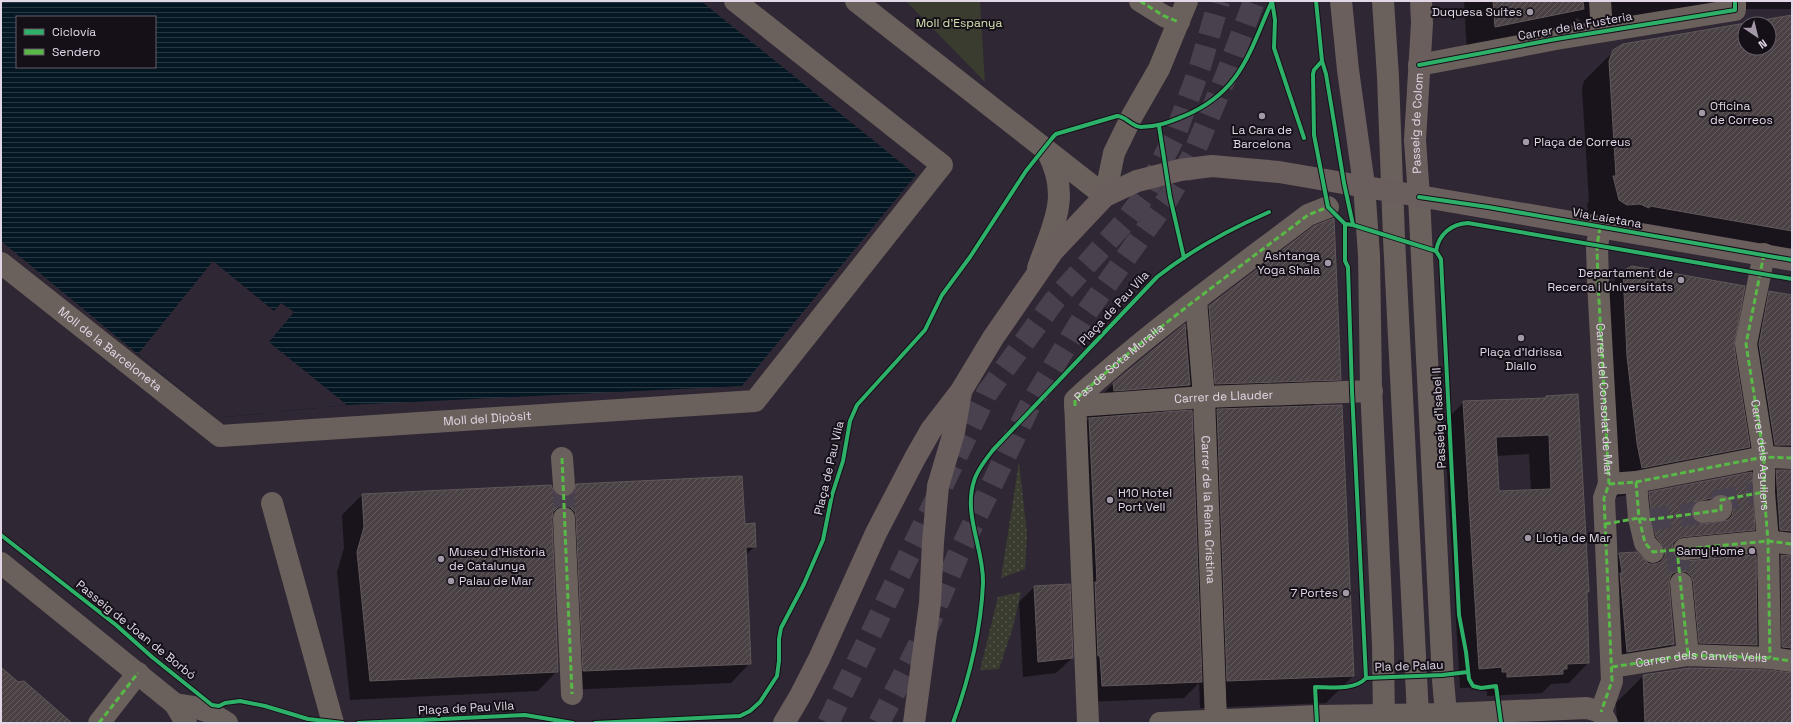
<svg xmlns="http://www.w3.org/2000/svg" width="1793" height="724" viewBox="0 0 1793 724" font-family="'Space Grotesk',sans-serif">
  <defs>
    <pattern id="grass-dots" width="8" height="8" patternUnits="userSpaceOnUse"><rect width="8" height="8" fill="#393c2e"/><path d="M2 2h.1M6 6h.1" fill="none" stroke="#55574c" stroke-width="1.8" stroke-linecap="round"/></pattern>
    <pattern id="water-rules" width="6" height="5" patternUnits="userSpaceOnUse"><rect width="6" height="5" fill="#041723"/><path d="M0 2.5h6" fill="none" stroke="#283843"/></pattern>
    <pattern id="building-hatch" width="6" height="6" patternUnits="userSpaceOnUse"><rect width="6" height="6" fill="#4a4144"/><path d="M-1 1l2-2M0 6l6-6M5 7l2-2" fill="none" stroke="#645c5f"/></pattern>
  </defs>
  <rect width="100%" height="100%" fill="#2f2733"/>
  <g fill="url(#grass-dots)">
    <polygon points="1019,462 1027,534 1025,569 1001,578"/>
    <polygon points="1021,592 1012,630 999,669 980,670 998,597"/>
  </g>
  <polygon fill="#393c2e" points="906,1 980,1 985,82"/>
  <path fill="url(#water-rules)" fill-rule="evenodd" d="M1,1H701L916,175L742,386L347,405L215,418L1,241ZM17,17H155V67H17Z"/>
  <polygon fill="#2f2733" points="213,261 274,311 281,303 294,312 269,342 347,405 215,418 138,354"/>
  <g fill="#0007" fill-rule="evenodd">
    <polygon points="1464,1 1792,1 1792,9 1721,9 1584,27 1582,22 1577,18 1559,37 1467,55"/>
    <polygon points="1792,16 1792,263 1590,223 1587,204 1589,202 1582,89 1584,81 1618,47 1745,25 1745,48 1769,48 1769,24 1748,24"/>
    <path d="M1623,272L1733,346L1735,357L1742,320L1770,292L1792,296V723H1617L1616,703L1643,676L1755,671V646L1739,662L1682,660L1674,594L1668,588L1673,644L1656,662L1610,669L1602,571L1619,554L1640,557L1634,534L1632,511L1650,493L1751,473L1752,496L1772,476L1747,472L1744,451L1719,477L1612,498L1593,302ZM1697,512L1715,518L1717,524H1697L1691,516ZM1751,532L1752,556L1685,562L1678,561L1673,557L1672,553L1736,547ZM1755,558L1772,561L1774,564L1755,582Z"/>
    <path d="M1210,306L1340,379L1313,407L1353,676L1326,703L1200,708L1199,683L1184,698L1085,702L1073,435L1091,417H1087L1086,411L1113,384L1185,331ZM1185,389L1187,412L1161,414ZM1216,411L1192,436L1191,412Z"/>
    <path d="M1577,395L1588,592V663L1569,683L1551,684L1542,693L1487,696V691H1482V687L1460,688L1444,422L1464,402L1544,399L1546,397ZM1529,454L1531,491L1498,492L1496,456Z"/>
    <polygon points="577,485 744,525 755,546 745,556 750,663 731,683 564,690 555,532 551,527 557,671 538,691 350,700 337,572 344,548 342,515 362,495 553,493 559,497 564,498"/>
    <polygon points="1034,587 1072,658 1056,673 1023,677 1019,602"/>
  </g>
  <g fill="url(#building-hatch)" stroke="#605759" fill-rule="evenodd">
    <polygon points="1493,1 1583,1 1584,9 1495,27"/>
    <path d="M1792,15V231L1650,206L1649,208L1640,204L1627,205L1619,200L1613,176H1616L1609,61L1613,50L1623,44ZM1745,24H1769V48H1745Z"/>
    <polygon points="1334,218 1341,380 1215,384 1209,306 1314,226"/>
    <polygon points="1632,266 1745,286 1734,346 1750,447 1642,468 1637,443 1627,356 1623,271"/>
    <polygon points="1769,291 1792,295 1792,445 1775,445 1759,344"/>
    <polygon points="1185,324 1190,385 1114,391 1113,383"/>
    <path d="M1578,394L1589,592H1587L1589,663L1567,664V669H1563V674L1507,677V672H1502V667L1479,669L1463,401L1546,398V396ZM1549,435L1551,489L1499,491L1496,437Z"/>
    <polygon points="1342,405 1354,676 1227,681 1217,409"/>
    <polygon points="1192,410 1202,682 1102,686 1100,656 1098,656 1095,582 1097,582 1089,418"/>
    <polygon points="1776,470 1792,470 1792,531 1780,530"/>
    <path d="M1752,472L1755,530L1682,537L1677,539L1673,543L1672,550L1674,557L1678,560L1685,561L1756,555L1757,645L1699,643L1693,581L1691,576L1687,572L1680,571L1673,573L1670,577L1669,584L1674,644L1627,652L1620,573H1622L1619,553L1637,552L1649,564H1655L1661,562L1665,556V549L1656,537L1651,516L1649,492ZM1721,494L1727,495L1732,500L1733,510L1732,516L1728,520L1704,524L1698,523L1693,520L1691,513L1692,507L1695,502L1711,498L1715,495Z"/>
    <polygon points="742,476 745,524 755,523 756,547 746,547 751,664 583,671 576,517 575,512 570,507 563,506 558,507 553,512 552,519 558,672 370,681 357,552 364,527 362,494 551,485 554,492 559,496 565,497 571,495 575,490 576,484"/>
    <polygon points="1781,555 1792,556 1792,648 1782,647"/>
    <polygon points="1070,584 1073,658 1038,662 1034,586"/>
    <polygon points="1,667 18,682 24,681 72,723 1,723"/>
    <polygon points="1689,668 1769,670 1792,673 1792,723 1645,723 1643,675"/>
  </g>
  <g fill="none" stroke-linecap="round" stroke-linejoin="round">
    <g stroke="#4a414e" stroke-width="22" stroke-dasharray="22 11" stroke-linecap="butt">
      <polyline points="564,485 564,518"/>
      <polyline points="1721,506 1721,500 1756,494"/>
      <polyline points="1648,520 1703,512"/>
      <polyline points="1677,549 1681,583"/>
    </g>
    <g stroke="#4a414e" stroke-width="22" stroke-dasharray="22 11" stroke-linecap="butt">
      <polyline points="828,723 987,393 1054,301 1123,224 1145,195 1175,135 1200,67 1219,1"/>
      <polyline points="879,723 927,629 958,555 1029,407 1084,316 1167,200 1193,155 1226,76 1254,1"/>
    </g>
    <g stroke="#6a605c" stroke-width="22">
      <polyline points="856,1 1105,196 1114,153 1132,116 1159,69 1187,1"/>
      <polyline points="1140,1 1164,16 1179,22"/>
      <polyline points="1383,1 1388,77 1394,238 1418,715"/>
      <polyline points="1600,1 1602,31"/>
      <polyline points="1419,65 1556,39 1735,10 1735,1"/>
      <polyline points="1364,185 1369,255 1371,386 1383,645 1384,723"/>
      <polyline points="1419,197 1443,680 1446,714 1448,723"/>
      <polyline points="1600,227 1597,246 1598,282 1609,484 1604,498 1612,681 1601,712"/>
      <polyline points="1764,254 1746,344 1764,457 1764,492 1768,541 1770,658"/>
      <path id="s1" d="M1,263L220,436L755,401L942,165L735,1"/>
      <path d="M1038,268C1053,225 1071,197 1048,153"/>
      <path id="s2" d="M1196,300L1204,397L1216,721"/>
      <path id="s3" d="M1075,406L1204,397L1372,391"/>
      <polyline points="562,458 564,485"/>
      <polyline points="1636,482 1639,518 1645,543 1653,552"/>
      <polyline points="1609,484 1636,482 1764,457 1792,458"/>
      <polyline points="272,503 333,723"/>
      <polyline points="1703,512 1721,510 1721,506"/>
      <polyline points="564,518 572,694"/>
      <polyline points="1684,549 1768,541 1792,544"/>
      <polyline points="1,563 175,704 186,723"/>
      <polyline points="1681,583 1688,655"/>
      <path id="s4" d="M1612,667L1688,655L1770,658L1792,661"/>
      <polyline points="175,704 194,707 211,713 227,723"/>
      <polyline points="99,723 138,673"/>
      <path d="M1088,723L1075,400C1148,333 1229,275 1308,215L1328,207"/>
      <polyline points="1160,723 1317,716 1446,714 1587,708 1601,712 1607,723"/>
    </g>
    <g stroke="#6b5f5e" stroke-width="22">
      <polyline points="1341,1 1348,70 1364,185"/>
      <path id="s5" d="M1419,197L1415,140L1422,23L1421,1"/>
      <polyline points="784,723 800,696 819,659 876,533 915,458 931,430 961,391 993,338 1053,251 1105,196 1137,181 1180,170 1212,166 1279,172 1792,260"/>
      <polyline points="914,723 930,603 933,542 938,486 954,432 961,392"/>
    </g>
    <g stroke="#58b947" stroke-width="3" stroke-dasharray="6 3" stroke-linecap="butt">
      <polyline points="1140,1 1164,16 1179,22"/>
      <path id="s6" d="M1600,227L1597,246L1598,282L1609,484L1604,498L1612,681L1601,712"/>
      <path id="s7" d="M1764,254L1746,344L1764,457V492L1768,541L1770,658"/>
      <path id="s8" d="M1075,406V400C1148,333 1229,275 1308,215L1328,207"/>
      <polyline points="562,458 572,694"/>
      <polyline points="1636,482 1639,518 1645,543 1653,552 1768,541 1792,544"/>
      <polyline points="1609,484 1636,482 1764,457 1792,458"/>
      <polyline points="1605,524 1639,518 1648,520 1721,510 1721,500 1764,492"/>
      <polyline points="1677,549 1688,655"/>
      <polyline points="1612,667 1688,655 1770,658 1792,661"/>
      <polyline points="99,723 138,673"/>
    </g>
    <g stroke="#150f18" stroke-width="6">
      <g id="cycleway">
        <polyline points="1272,1 1275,20 1274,48 1304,138"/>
        <polyline points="1316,1 1322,61 1326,74 1344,183 1353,225"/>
        <polyline points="1322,61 1314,70 1313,74 1314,135 1327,202 1328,207 1345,224 1345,261 1348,267 1352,391 1366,678"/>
        <polyline points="1419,65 1556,39 1735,10 1735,1"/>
        <polyline points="1159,126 1170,197 1184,258"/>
        <polyline points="1419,197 1488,207 1792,260"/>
        <polyline points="1345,224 1353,225 1436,251 1441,259 1459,615 1466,652 1469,679 1473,686 1481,688 1496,686 1501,723"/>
        <path d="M1436,251C1439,234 1451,224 1468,223L1792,279"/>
        <polyline points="1,535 116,625 152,657 212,705 219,706 225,703 240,701 265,706 308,719 343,723"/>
        <polyline points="358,723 525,715 573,723"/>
        <path d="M595,723L740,716L750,711L760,702L777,676L779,661V639L781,628L804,584L823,540L832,495L843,461L850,421L857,405L925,330L942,295L970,257L1026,171L1053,137L1056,134L1117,116C1126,116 1132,127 1141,127C1158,127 1169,122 1184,116C1241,92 1249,53 1272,1"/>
        <path d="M953,723C969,679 981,630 983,583C984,549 963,515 974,481C977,470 986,459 993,450L1157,277C1190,251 1230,229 1269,212"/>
        <path d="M1317,723L1315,687C1331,687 1354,691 1366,678L1442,675L1468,672"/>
      </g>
    </g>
    <use href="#cycleway" stroke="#2db169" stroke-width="4"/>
  </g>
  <g fill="#a399a7" stroke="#150f18" stroke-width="1.5">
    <circle cx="1530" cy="12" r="4"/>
    <circle cx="1702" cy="113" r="4"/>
    <circle cx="1262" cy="116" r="4"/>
    <circle cx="1526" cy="142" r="4"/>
    <circle cx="1328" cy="263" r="4"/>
    <circle cx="1681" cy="280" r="4"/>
    <circle cx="1521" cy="338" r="4"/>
    <circle cx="1110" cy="500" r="4"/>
    <circle cx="1528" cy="538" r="4"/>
    <circle cx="1752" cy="551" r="4"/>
    <circle cx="441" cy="559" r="4"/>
    <circle cx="451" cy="581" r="4"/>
    <circle cx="1346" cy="593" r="4"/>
  </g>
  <g text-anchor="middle" stroke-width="4" stroke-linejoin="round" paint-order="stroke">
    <g font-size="12" fill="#e1d7e6" stroke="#150f18" text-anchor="start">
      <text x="1522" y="16" text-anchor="end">Duquesa Suites</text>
      <text x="1710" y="110">Oficina<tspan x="1710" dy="14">de Correos</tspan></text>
      <text x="1262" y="134" text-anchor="middle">La Cara de<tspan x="1262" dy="14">Barcelona</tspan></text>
      <text x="1534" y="146">Plaça de Correus</text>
      <text x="1320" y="260" text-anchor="end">Ashtanga<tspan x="1320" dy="14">Yoga Shala</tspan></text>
      <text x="1673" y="277" text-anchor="end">Departament de<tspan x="1673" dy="14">Recerca i Universitats</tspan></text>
      <text x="1521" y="356" text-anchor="middle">Plaça d'Idrissa<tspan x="1521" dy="14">Diallo</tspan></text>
      <text x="1118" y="497">H10 Hotel<tspan x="1118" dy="14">Port Vell</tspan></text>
      <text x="1536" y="542">Llotja de Mar</text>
      <text x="1744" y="555" text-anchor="end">Samy Home</text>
      <text x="449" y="556">Museu d'Història<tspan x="449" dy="14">de Catalunya</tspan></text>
      <text x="459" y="585">Palau de Mar</text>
      <text x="1338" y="597" text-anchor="end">7 Portes</text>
    </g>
    <g font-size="12" fill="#d3e2ad" stroke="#150f18">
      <text x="959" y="27">Moll d'Espanya</text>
    </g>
    <g font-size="12" fill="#e1d7e6" stroke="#150f18">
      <text transform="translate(1575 26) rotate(-10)" y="4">Carrer de la Fusteria</text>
      <text dy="4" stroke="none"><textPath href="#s5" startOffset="74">Passeig de Colom</textPath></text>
      <text transform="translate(1607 218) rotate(10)" y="4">Via Laietana</text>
      <text transform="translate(1114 308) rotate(-47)" y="4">Plaça de Pau Vila</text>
      <text dy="4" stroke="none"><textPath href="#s1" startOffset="139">Moll de la Barceloneta</textPath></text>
      <text dy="4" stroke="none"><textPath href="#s8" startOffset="64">Pas de Sota Muralla</textPath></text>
      <text dy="4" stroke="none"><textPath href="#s3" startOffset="149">Carrer de Llauder</textPath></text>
      <text dy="4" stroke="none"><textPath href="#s6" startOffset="173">Carrer del Consolat de Mar</textPath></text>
      <text dy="4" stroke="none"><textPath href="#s1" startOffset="547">Moll del Dipòsit</textPath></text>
      <text transform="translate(1439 418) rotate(-93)" y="4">Passeig d'Isabel II</text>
      <text dy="4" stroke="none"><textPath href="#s7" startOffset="204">Carrer dels Agullers</textPath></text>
      <text transform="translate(829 468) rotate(-77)" y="4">Plaça de Pau Vila</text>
      <text dy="4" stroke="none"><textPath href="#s2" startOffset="210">Carrer de la Reina Cristina</textPath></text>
      <text transform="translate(136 630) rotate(39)" y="4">Passeig de Joan de Borbó</text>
      <text dy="4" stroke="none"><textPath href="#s4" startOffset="90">Carrer dels Canvis Vells</textPath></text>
      <text transform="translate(1409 666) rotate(-2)" y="4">Pla de Palau</text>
      <text transform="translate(466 708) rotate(-3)" y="4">Plaça de Pau Vila</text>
    </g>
  </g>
  <rect width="1793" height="724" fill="none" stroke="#e1d7e6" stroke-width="4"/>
  <rect x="16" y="16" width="140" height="52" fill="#150f18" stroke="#675f6a"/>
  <rect x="24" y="29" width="20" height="6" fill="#2db169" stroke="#675f6a"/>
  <text x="52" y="36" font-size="12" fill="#e1d7e6">Ciclovía</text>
  <rect x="24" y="49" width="20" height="6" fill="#58b947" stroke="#675f6a"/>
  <text x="52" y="56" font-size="12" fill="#e1d7e6">Sendero</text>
  <g transform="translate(1757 36) rotate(145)"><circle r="19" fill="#150f18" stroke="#675f6a"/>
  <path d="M0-3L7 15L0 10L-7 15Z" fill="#a399a7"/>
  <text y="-6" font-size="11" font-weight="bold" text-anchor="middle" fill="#e1d7e6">N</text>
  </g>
</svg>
